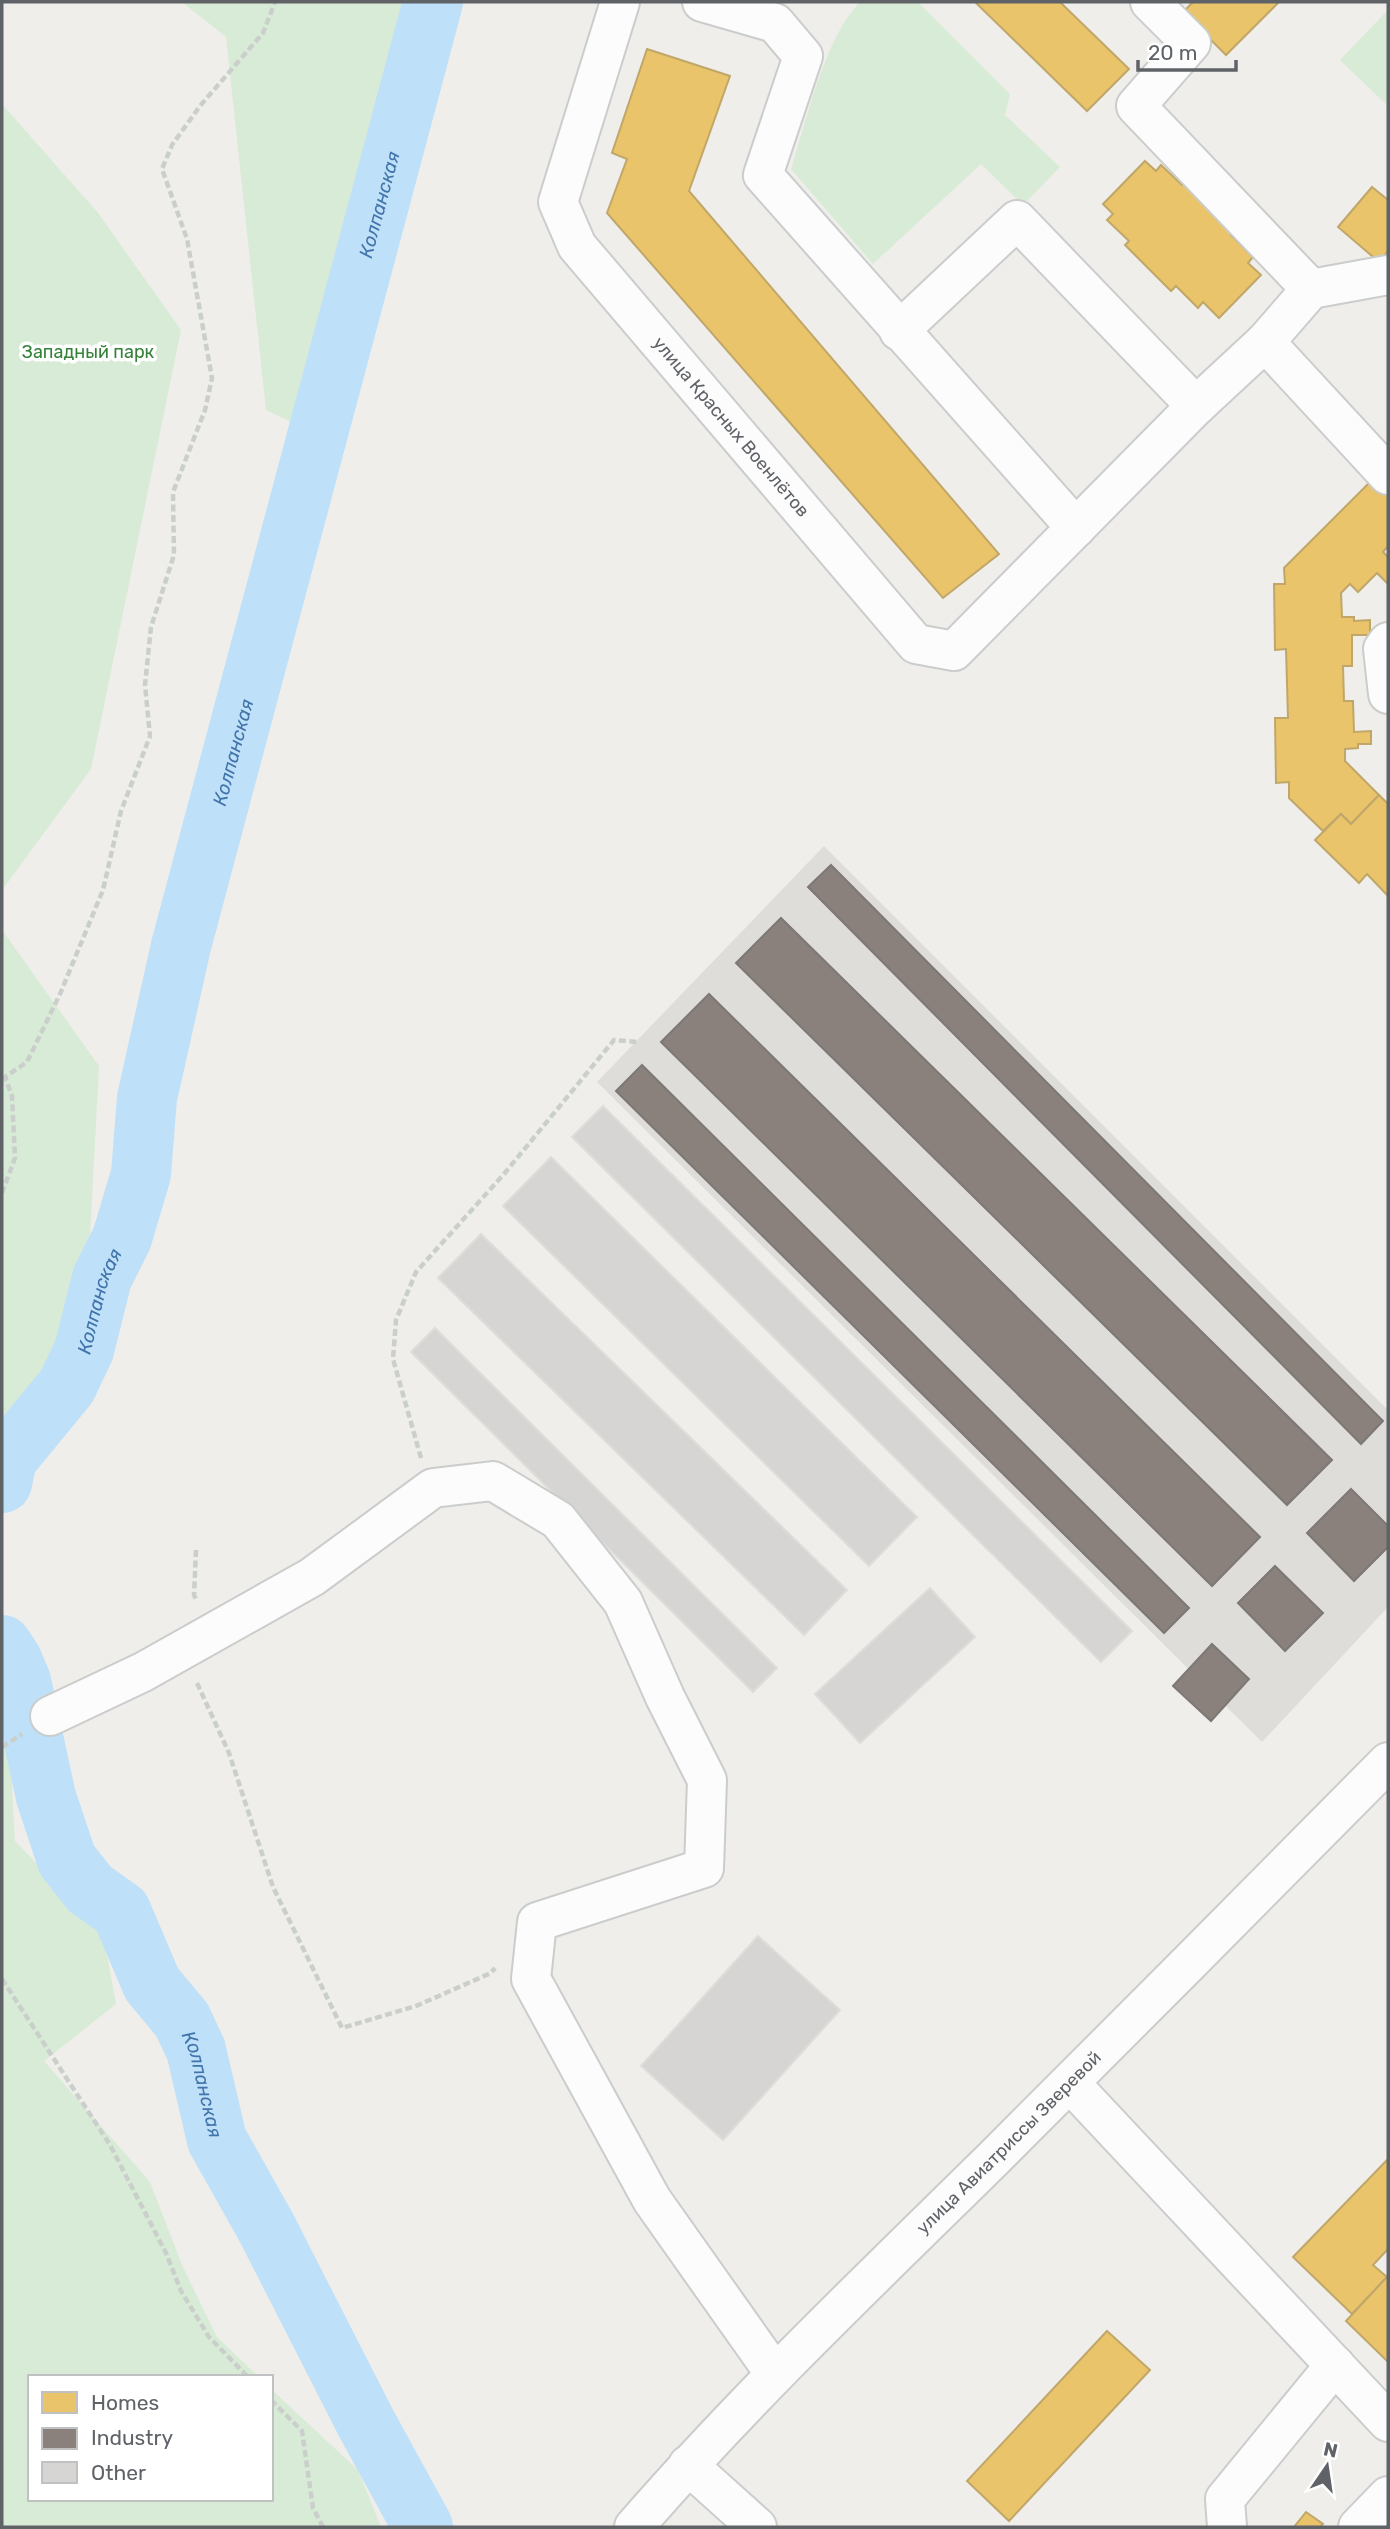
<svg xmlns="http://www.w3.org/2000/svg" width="1390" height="2529" viewBox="0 0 1390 2529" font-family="Rubik,sans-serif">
  <rect width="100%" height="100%" fill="#efeeea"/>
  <polygon fill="#dfddda" points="824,846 1388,1410 1388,1607 1262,1742 597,1082"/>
  <g fill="#d8ebd6">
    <polygon points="182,2 414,2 302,427 266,410 226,37"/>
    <path d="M860,2H918L1010,94L1005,115L1060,167L1023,205L981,164L873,264L791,169C807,119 824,39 860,2Z"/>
    <polygon points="1388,10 1388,106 1340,60"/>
    <polygon points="2,104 98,213 181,330 91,769 2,890"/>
    <polygon points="2,930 99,1066 84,1350 25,1427 2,1450"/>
    <polygon points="2,1699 8,1707 15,1841 103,1933 116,2004 44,2061 150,2182 182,2265 217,2337 259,2377 30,2377 30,2499 271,2499 271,2389 358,2470 381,2527 2,2527"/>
  </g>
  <g fill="#e9c46a" stroke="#c0a769" stroke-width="2">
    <polygon points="975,2 1060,2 1129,69 1087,111"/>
    <polygon points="1193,2 1279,2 1226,55 1183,12"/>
    <polygon points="647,49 730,76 689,191 999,554 943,598 607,213 627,159 612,153"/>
    <polygon points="1145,161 1156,171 1161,165 1182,185 1189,179 1236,230 1231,235 1253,257 1248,263 1261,275 1219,318 1203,302 1198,308 1176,286 1171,291 1125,245 1129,241 1107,220 1113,214 1103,204"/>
    <polygon points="1372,187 1388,200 1388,251 1379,262 1338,227"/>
    <polygon points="1379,473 1388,482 1388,546 1383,552 1388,557 1388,584 1377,573 1358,592 1350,584 1341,593 1342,617 1354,617 1354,621 1370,620 1370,635 1352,635 1352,666 1343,666 1344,701 1353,701 1354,732 1371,731 1371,744 1358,744 1358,748 1345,749 1345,761 1379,795 1351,824 1341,814 1323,831 1289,798 1289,782 1276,783 1275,718 1288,718 1286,649 1275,650 1274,584 1285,584 1284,568"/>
    <polygon points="1379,795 1388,804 1388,896 1367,874 1359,883 1315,840 1341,814 1351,824"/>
    <polygon points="1388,2159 1388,2249 1373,2265 1387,2277 1352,2314 1293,2257"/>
    <polygon points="1387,2277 1388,2279 1388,2362 1346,2321"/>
    <polygon points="1107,2331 1150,2370 1009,2521 967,2481"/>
    <polygon points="1306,2512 1323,2524 1320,2527 1294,2527"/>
  </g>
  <g fill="#8a817c" stroke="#7d7876" stroke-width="2">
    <polygon points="831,865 1383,1421 1361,1444 808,887"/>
    <polygon points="781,918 1332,1460 1287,1505 736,963"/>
    <polygon points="709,994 1260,1537 1212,1586 661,1042"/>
    <polygon points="642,1065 1189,1608 1164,1633 616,1091"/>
    <polygon points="1351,1489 1388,1526 1388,1547 1354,1581 1307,1533"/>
    <polygon points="1275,1566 1323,1613 1285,1651 1238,1603"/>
    <polygon points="1212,1644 1249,1679 1211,1721 1173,1686"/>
  </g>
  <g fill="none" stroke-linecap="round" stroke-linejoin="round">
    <g stroke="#bfe0f9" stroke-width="60">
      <path id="s1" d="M2,1483L7,1459L67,1386L84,1350L102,1278L122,1238L141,1174L147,1098L181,946L433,2"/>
      <path id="s2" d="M2,1645L12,1660L21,1681L46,1797L67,1860L90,1889L121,1911L152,1984L182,2020L196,2050L217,2140L266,2227L366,2423L423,2527"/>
    </g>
  </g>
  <g fill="#d6d5d3" stroke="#deddd9" stroke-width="2">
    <polygon points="603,1106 1132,1631 1101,1662 572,1137"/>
    <polygon points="551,1157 917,1517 869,1566 503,1206"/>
    <polygon points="481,1234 847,1590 804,1635 438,1278"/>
    <polygon points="435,1328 777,1668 753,1692 411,1352"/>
    <polygon points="930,1588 975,1637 860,1743 815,1694"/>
    <polygon points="758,1936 840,2010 723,2140 641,2066"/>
  </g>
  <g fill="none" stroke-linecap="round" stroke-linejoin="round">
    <g stroke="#cbcccc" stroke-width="42">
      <g id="minor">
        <path id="s3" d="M620,2L558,202L577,246L916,644L954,651L1196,406L1265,342"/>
        <polyline points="702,2 775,23 803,56 763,175 1076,528"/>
        <polyline points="1150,2 1191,43 1136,106 1311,289 1265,342 1388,475"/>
        <polyline points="1311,289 1388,275"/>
        <polyline points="899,331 1017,220 1196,406"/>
        <polyline points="1388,642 1383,649 1388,694"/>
        <polyline points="50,1716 143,1672 312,1577 433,1488 493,1481 558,1520 623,1602 665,1697 707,1780 704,1868 537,1922 531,1979 652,2200 775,2374"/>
        <polyline points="1070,2083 1388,2422"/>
        <polyline points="688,2465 757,2527"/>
        <path id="s4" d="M634,2527C746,2398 870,2280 992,2160C1125,2028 1256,1895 1388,1762"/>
        <polyline points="1227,2527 1225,2499 1335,2365"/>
        <polyline points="1358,2527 1388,2496"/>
      </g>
    </g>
    <g stroke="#cacfcc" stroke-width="4.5" stroke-dasharray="7 3.5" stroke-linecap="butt">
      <polyline points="2,1193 15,1158 12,1096 5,1077 27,1062 60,994 103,890 121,811 150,736 145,685 151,627 174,555 173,492 205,410 212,378 187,239 162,169 172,145 200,106 263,33 275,2"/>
      <polyline points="421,1458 393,1359 396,1320 416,1272 504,1174 614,1040 637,1042"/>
      <polyline points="196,1550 194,1595 197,1601"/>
      <polyline points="197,1683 229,1753 273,1887 342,2028 416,2006 491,1973 495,1968"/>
      <polyline points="2,1747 22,1734"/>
      <polyline points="2,1979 110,2145 166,2253 181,2291 209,2337 248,2377"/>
      <polyline points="271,2400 302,2431 313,2508 323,2527"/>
    </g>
    <use href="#minor" stroke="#fdfcfc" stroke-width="38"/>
  </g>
  <g text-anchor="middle" stroke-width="7" stroke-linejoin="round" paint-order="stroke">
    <g font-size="18" fill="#348238" stroke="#fff">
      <text x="88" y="358">Западный парк</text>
    </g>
    <g font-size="18" fill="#5f6368" stroke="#fff">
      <text dy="6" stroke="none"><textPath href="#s3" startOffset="495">улица Красных Военлётов</textPath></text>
      <text dy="6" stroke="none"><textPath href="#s4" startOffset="537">улица Авиатриссы Зверевой</textPath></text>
    </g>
    <g font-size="19" font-style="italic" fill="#4174aa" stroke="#fff">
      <text dy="7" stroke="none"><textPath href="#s1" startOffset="1344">Колпанская</textPath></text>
      <text dy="7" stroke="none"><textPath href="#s1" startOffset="777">Колпанская</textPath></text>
      <text dy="7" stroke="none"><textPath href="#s1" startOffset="210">Колпанская</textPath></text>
      <text dy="7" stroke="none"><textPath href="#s2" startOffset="495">Колпанская</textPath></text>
    </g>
  </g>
  <rect width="1390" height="2529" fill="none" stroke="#5f6368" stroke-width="7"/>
  <rect x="28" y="2375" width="245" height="126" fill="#ffffff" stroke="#bfc1c3" stroke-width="2"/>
  <rect x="42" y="2392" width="35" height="21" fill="#e9c46a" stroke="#bfc1c3" stroke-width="2"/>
  <text x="91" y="2410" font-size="21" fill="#5f6368">Homes</text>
  <rect x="42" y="2428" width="35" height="21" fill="#8a817c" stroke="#bfc1c3" stroke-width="2"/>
  <text x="91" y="2445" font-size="21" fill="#5f6368">Industry</text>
  <rect x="42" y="2462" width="35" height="21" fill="#d6d5d3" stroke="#bfc1c3" stroke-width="2"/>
  <text x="91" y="2480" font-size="21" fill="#5f6368">Other</text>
  <g transform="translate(1327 2466) rotate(13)" stroke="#ffffff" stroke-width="5" paint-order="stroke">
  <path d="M0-5L12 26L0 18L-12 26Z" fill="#5f6368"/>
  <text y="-10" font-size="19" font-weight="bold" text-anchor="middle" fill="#5f6368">N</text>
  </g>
  <path d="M1138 60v10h98v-10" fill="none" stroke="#5f6368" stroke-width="3.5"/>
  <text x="1148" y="60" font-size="21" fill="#5f6368" stroke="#ffffff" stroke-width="5" paint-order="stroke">20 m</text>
</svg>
